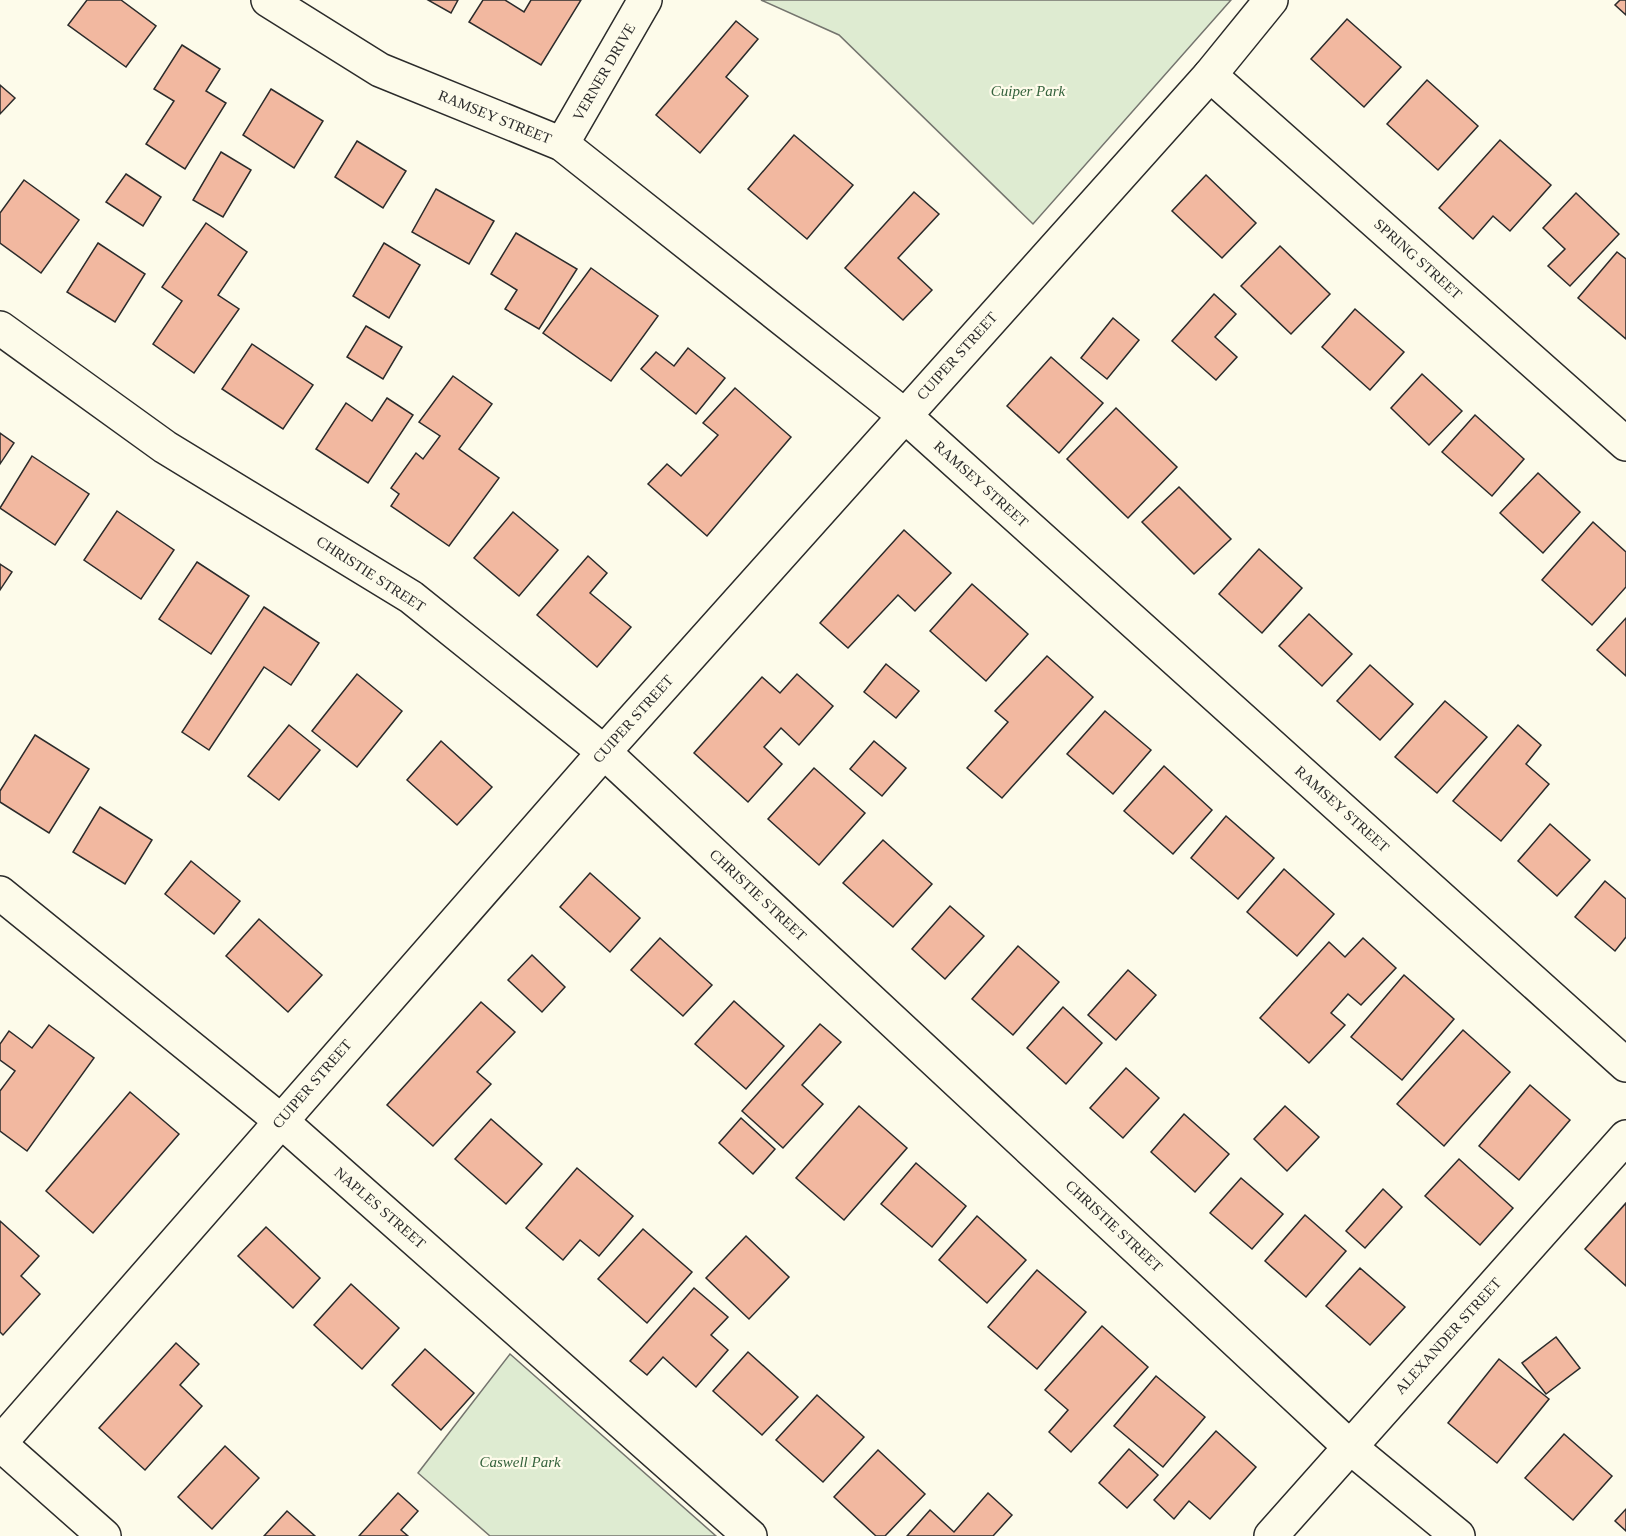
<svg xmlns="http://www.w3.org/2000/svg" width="1626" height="1536" viewBox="0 0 1626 1536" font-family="Georgia,serif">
  <rect width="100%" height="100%" fill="#fdfbea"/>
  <g fill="#deebd1" stroke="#74746e" stroke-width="1.5">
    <polygon points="761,0 1231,0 1033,224 839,35"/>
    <polygon points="510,1354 716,1536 490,1536 418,1473"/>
  </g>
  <g fill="#f2b8a0" stroke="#2b2b2b" stroke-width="1.5">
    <polygon points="87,0 121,0 156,26 126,67 68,25"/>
    <polygon points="428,0 458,0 451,13"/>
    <polygon points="483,0 505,0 524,12 531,0 581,0 541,65 469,22"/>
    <polygon points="1620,0 1626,0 1626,15 1615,5"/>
    <polygon points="1347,19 1401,67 1364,107 1311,59"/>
    <polygon points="736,21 758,39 726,77 748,96 700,153 656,115"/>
    <polygon points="182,45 220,69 206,91 226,103 185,169 146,144 174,101 154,89"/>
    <polygon points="1427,80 1478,126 1438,170 1387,124"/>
    <polygon points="0,85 15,98 0,114"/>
    <polygon points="271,89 323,121 294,168 243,135"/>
    <polygon points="794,135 853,185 807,239 748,189"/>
    <polygon points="1500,140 1551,185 1510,231 1493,216 1473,239 1439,208"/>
    <polygon points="357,141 406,171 383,208 335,177"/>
    <polygon points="221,152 251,170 223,217 193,200"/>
    <polygon points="126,174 161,197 143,226 106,202"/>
    <polygon points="1206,175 1256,223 1222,258 1172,211"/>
    <polygon points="24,180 79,220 41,273 0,243 0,213"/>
    <polygon points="436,189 494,221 469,264 412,232"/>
    <polygon points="914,192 939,214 898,258 932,290 903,320 845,268"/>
    <polygon points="1576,193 1619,234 1570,286 1548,266 1565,249 1543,228"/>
    <polygon points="206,223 247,252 218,295 239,309 194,373 153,344 182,301 162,287"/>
    <polygon points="516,233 577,269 539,329 505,309 517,290 491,274"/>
    <polygon points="98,243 145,274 115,322 67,292"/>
    <polygon points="384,243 420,265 389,318 353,296"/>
    <polygon points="1280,246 1330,294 1291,334 1241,286"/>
    <polygon points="1617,252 1626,259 1626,339 1578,298"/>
    <polygon points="591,268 658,316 611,381 543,333"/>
    <polygon points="1214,294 1236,314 1215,337 1237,357 1216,380 1172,341"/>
    <polygon points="1355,309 1404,352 1370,390 1322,347"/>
    <polygon points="1113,318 1139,340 1107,379 1081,358"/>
    <polygon points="366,326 402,347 383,379 347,357"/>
    <polygon points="252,344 313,385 283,429 222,389"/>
    <polygon points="688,348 725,378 696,414 641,369 656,352 674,366"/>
    <polygon points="1051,357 1103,403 1059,453 1007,406"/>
    <polygon points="1422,374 1462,411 1429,445 1391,408"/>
    <polygon points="453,376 492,404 459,449 499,478 449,546 391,506 399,494 391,488 416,453 423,459 440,436 419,422"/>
    <polygon points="735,388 791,437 707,536 648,484 667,464 681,476 718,435 703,423"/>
    <polygon points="387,398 413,415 368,483 316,449 346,403 372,421"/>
    <polygon points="1116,408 1177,467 1128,518 1067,459"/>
    <polygon points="1475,415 1524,459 1492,496 1442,452"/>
    <polygon points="0,433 14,443 0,464"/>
    <polygon points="32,456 89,494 55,545 0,508"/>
    <polygon points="1538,473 1580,512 1543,553 1500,513"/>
    <polygon points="1179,487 1231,539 1194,574 1142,522"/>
    <polygon points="117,511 174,550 141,599 84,560"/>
    <polygon points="513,512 558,550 519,596 474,558"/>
    <polygon points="1593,522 1626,552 1626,587 1592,625 1542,580"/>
    <polygon points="904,530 951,573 915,611 898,595 848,648 820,623"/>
    <polygon points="1259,549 1302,588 1262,633 1219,594"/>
    <polygon points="588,556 607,573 590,593 631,627 597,667 537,615"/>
    <polygon points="197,562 249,596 211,654 159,619"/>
    <polygon points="0,564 12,572 0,590"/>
    <polygon points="972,584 1028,634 986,681 930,631"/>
    <polygon points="264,607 319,643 291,685 264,667 209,750 182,732"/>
    <polygon points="1309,614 1352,654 1322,686 1279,646"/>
    <polygon points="1626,618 1626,676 1597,650"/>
    <polygon points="1047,656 1093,697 1002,798 967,768 1008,722 995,711"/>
    <polygon points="886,664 919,691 896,718 864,692"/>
    <polygon points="1370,665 1413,704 1380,740 1337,701"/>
    <polygon points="357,674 402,711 357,767 312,731"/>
    <polygon points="797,674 833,706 799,745 781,728 764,747 782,764 748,802 694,753 762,677 780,693"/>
    <polygon points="1445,701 1487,737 1437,793 1395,757"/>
    <polygon points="1105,711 1151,750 1113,794 1067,754"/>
    <polygon points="289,725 320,750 279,800 248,776"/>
    <polygon points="1518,725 1541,745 1526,764 1549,784 1501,841 1453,801"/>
    <polygon points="35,735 89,769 49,833 0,802 0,791"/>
    <polygon points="441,741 492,787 457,825 407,780"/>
    <polygon points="874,741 906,768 882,796 850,769"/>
    <polygon points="1164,766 1212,810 1173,854 1124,811"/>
    <polygon points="814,768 865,813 819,865 768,819"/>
    <polygon points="100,807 152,840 125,884 73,852"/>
    <polygon points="1226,816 1274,858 1238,899 1191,858"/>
    <polygon points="1550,824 1590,860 1557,896 1518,861"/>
    <polygon points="883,840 932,884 893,927 843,883"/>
    <polygon points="191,861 240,901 214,934 165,894"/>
    <polygon points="1284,869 1334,914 1297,956 1247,912"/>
    <polygon points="590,873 640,918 610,952 560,907"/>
    <polygon points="1605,881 1626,899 1626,937 1615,951 1575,917"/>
    <polygon points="950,906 984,936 945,979 912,949"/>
    <polygon points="259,919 322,975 288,1012 226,956"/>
    <polygon points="660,938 712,985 683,1016 631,970"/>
    <polygon points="1363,938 1396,968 1361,1005 1348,994 1331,1013 1345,1025 1309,1063 1260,1018 1329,942 1345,957"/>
    <polygon points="1018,946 1059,982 1013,1035 972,999"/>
    <polygon points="532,955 565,987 542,1012 508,980"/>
    <polygon points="1128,970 1156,995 1116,1040 1088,1015"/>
    <polygon points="1404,975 1454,1019 1402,1080 1351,1037"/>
    <polygon points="734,1001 784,1046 746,1089 695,1044"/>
    <polygon points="481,1002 515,1032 477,1072 491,1084 433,1146 387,1105"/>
    <polygon points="1063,1007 1102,1043 1066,1084 1027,1048"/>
    <polygon points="820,1024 841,1042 802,1085 823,1104 783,1148 742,1111"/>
    <polygon points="49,1025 94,1058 27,1151 0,1131 0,1091 15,1071 0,1060 0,1044 9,1031 32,1048"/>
    <polygon points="1463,1030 1510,1072 1444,1146 1397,1104"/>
    <polygon points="1126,1068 1159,1098 1123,1138 1090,1108"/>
    <polygon points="1530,1085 1570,1120 1519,1180 1479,1146"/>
    <polygon points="130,1092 179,1134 93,1233 46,1191"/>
    <polygon points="859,1106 907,1148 844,1220 796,1178"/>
    <polygon points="1285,1106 1319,1137 1287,1171 1254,1139"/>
    <polygon points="1184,1114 1229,1154 1195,1192 1151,1152"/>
    <polygon points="741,1118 775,1149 753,1174 719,1143"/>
    <polygon points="491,1119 542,1164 506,1204 455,1159"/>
    <polygon points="1459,1159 1513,1208 1480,1245 1425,1196"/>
    <polygon points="916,1163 966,1206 932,1247 881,1204"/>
    <polygon points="577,1168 633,1216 599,1256 580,1240 563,1260 526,1228"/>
    <polygon points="1241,1178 1283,1214 1252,1249 1210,1213"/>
    <polygon points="1383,1189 1402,1207 1365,1248 1346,1231"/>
    <polygon points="1626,1203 1626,1286 1585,1249"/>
    <polygon points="1305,1215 1346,1251 1306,1297 1265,1261"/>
    <polygon points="977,1216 1026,1260 987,1303 939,1260"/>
    <polygon points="0,1221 39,1256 21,1276 40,1294 3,1335 0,1332"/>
    <polygon points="266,1227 320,1278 293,1308 238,1256"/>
    <polygon points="643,1229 692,1272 647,1323 598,1279"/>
    <polygon points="746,1236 789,1277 749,1319 706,1278"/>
    <polygon points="1360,1268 1405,1307 1370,1345 1326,1306"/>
    <polygon points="1037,1270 1086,1312 1037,1369 988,1327"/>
    <polygon points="351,1284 399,1328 362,1369 314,1325"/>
    <polygon points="694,1288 728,1317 711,1335 728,1350 696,1387 663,1357 647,1375 630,1361"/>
    <polygon points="1102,1326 1148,1367 1071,1452 1049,1432 1068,1410 1045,1390"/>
    <polygon points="1556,1337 1580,1368 1546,1394 1522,1363"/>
    <polygon points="176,1343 199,1364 180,1385 202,1406 145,1470 99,1428"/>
    <polygon points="425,1349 474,1393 441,1430 392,1385"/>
    <polygon points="748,1352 798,1397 762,1435 713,1391"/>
    <polygon points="1499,1359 1549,1399 1497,1463 1448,1423"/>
    <polygon points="1156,1376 1205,1417 1163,1467 1114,1426"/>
    <polygon points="817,1395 864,1437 823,1482 776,1440"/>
    <polygon points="1216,1431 1256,1467 1210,1519 1189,1501 1174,1519 1154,1500"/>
    <polygon points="1564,1434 1612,1476 1573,1520 1525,1478"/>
    <polygon points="225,1446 259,1478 212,1529 178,1497"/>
    <polygon points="1129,1449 1158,1475 1127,1508 1099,1483"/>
    <polygon points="878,1450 925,1494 885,1536 876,1536 834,1497"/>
    <polygon points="398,1493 418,1511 401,1530 408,1536 359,1536"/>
    <polygon points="988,1493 1012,1515 993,1536 907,1536 930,1510 954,1532"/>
    <polygon points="1626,1509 1626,1531 1615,1521"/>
    <polygon points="287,1511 315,1536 264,1536"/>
  </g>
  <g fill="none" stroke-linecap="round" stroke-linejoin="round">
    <g stroke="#2b2b2b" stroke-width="36">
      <g id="minor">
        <polyline points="268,0 380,70 562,144 904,415 1626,1065"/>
        <polyline points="1210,75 1626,444"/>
        <polyline points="562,144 645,0"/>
        <polyline points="0,328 165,447 411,597 604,752 1350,1447 1458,1536"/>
        <polyline points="0,893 280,1120 750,1536"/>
        <polyline points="0,1443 604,752 1210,75 1271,0"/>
        <polyline points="0,1444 104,1536"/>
        <polyline points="1271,1536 1626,1137"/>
      </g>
    </g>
    <use href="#minor" stroke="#fdfbea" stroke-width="33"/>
  </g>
  <g text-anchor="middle" stroke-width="4.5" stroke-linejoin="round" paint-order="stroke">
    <g font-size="15" fill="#2b2b2b" stroke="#fdfbea">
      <text transform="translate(604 72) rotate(-60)" y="5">VERNER DRIVE</text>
      <text transform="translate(495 117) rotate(22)" y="5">RAMSEY STREET</text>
      <text transform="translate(1418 259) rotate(42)" y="5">SPRING STREET</text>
      <text transform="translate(957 356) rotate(-48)" y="5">CUIPER STREET</text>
      <text transform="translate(981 484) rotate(42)" y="5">RAMSEY STREET</text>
      <text transform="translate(371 574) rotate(33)" y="5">CHRISTIE STREET</text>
      <text transform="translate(633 719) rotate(-48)" y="5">CUIPER STREET</text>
      <text transform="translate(1342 809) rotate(42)" y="5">RAMSEY STREET</text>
      <text transform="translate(758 895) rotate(43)" y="5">CHRISTIE STREET</text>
      <text transform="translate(312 1084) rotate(-49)" y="5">CUIPER STREET</text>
      <text transform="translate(380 1208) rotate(41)" y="5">NAPLES STREET</text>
      <text transform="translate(1114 1226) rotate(43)" y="5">CHRISTIE STREET</text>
      <text transform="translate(1448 1336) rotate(-48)" y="5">ALEXANDER STREET</text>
    </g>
    <g font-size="15" font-style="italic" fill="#34623c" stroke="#fdfbea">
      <text x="1028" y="96">Cuiper Park</text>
      <text x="520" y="1467">Caswell Park</text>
    </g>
  </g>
</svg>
